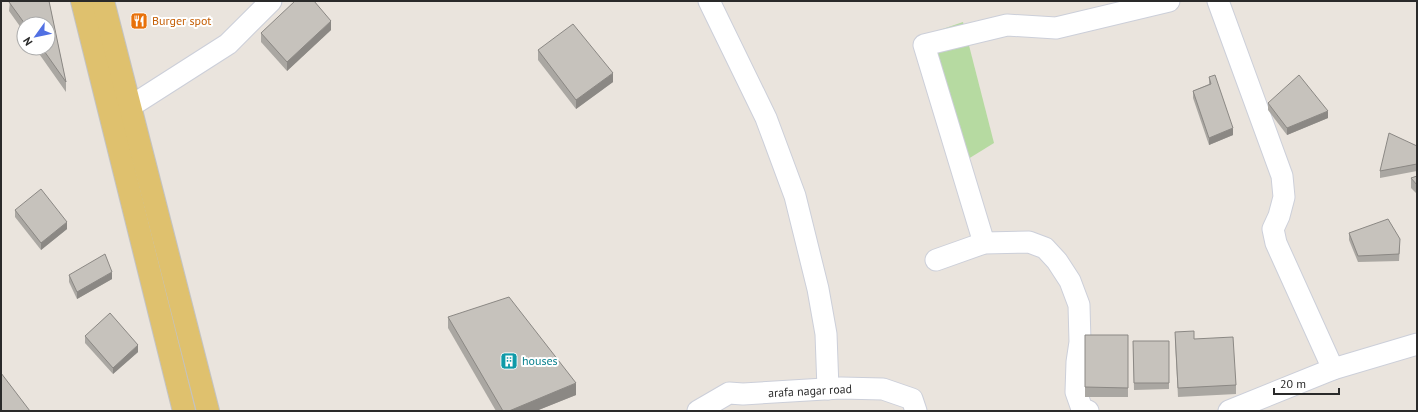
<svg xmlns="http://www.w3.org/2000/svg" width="1418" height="412" viewBox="0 0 1418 412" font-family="'PT Sans',sans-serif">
  <rect width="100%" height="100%" fill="#eae4dd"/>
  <polygon fill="#b6daa1" points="963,22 994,143 960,164 925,35"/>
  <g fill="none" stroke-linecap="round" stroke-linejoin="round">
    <g stroke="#cccfd9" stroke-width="23">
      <g id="minor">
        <polyline points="709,1 766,118 795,196 818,289 826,334 828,389"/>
        <polyline points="1218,1 1282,176 1284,197 1279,216 1273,229 1276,243 1333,369"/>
        <polyline points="131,106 228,44 271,1"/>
        <polyline points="984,243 924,45 1007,25 1056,28 1169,1"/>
        <polyline points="936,260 984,243 1029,242 1045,248 1057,261 1070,281 1079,305 1080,342 1077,362 1076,392 1082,409 1088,411"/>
        <polyline points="698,411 729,393 743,394 841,388 883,389 912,399 916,411"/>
        <polyline points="1229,411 1333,369 1417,344"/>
      </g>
    </g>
    <g stroke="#c3c3c3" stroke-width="24">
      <g id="major">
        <polyline points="82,1 184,411"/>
        <polyline points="103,1 208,411"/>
      </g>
    </g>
    <use href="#minor" stroke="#fff" stroke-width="21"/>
    <use href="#major" stroke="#dfc16e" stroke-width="22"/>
  </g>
  <g fill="#aaa7a2">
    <polygon points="10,1 49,1 66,82 66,92 35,48 48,48 48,24 24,24 24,32 9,11"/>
    <polygon points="331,30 287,71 261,42 261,33"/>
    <polygon points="538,50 613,82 576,109 538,60"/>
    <polygon points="1209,77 1233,135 1209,145 1193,98 1193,91 1209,84"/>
    <polygon points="1268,103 1328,118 1287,135 1268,110"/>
    <polygon points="1417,146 1417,171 1380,178 1380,171"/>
    <polygon points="1417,176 1417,194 1411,188 1411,178"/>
    <polygon points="15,210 67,229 41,250 15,217"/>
    <polygon points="1349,233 1400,246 1399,261 1358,262 1349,240"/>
    <polygon points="69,275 112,279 77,299 69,282"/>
    <polygon points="448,317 576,395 536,411 496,411 448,328"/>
    <polygon points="1175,332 1194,339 1236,385 1236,394 1178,397 1175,341"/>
    <rect x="1085" y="335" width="43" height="62"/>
    <polygon points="85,336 138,352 113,374 85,343"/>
    <polygon points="1133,341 1169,341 1169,389 1134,390"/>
  </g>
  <g fill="#8b8884">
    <polygon points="331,21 331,30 287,71 287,62"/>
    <polygon points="613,73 613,82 576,109 576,100"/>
    <polygon points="1328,111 1328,118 1287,135 1287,128"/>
    <polygon points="1233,128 1233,135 1209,145 1209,138"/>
    <polygon points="67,222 67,229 41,250 41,243"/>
    <polygon points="112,272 112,279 77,299 77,292"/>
    <polygon points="138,345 138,352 113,374 113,368"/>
    <polygon points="576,383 576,395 536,411 509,411"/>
  </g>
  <g fill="#c6c2bc" stroke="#8b8884">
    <polygon points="10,1 49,1 66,82 42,48 48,48 48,24 25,24 9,2"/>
    <polygon points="295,1 314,1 331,21 287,62 261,33"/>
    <polygon points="573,24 613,73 576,100 538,50"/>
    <polygon points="1215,75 1233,128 1209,138 1193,91 1211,84 1209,77"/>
    <polygon points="1299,75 1328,111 1287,128 1268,103"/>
    <polygon points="1389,133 1417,146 1417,164 1380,171"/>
    <polygon points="1417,176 1417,185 1411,178"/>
    <polygon points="41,189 67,222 41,243 15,210"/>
    <polygon points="1388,219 1400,239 1399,254 1358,256 1349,233"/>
    <polygon points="105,254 112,272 77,292 69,275"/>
    <polygon points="509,297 576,383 509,411 503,411 448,317"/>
    <polygon points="110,313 138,345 113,368 85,336"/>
    <polygon points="1194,331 1194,339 1233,337 1236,385 1178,388 1175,332"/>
    <polygon points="1085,335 1128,335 1128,388 1085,387"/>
    <polygon points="1133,341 1169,341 1169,383 1134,383"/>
    <polygon points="1,373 30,411 1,411"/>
  </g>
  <defs>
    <g id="restaurant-square" transform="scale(0.9)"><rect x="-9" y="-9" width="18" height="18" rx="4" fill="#e8710a" stroke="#fff"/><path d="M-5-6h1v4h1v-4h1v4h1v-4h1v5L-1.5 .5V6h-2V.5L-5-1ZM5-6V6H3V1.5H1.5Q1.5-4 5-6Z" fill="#fff"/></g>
    <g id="building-square" transform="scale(0.9)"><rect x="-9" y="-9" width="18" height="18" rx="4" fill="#0f9aa8" stroke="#fff"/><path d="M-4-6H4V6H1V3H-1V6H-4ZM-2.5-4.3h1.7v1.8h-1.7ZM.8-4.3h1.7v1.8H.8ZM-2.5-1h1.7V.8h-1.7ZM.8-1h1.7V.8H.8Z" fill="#fff"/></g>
  </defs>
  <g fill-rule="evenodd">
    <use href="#restaurant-square" x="139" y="21"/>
    <use href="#building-square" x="509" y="361"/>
  </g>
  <g text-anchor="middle" stroke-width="4" stroke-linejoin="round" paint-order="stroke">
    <g font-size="12" fill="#c56008" stroke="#fff" text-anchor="start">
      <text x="152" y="25">Burger spot</text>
    </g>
    <g font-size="12" fill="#0d838f" stroke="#fff" text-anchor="start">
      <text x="522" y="365">houses</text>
    </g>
    <g font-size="12" fill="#2a2a2a" stroke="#fff">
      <text transform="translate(810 391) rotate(-3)" y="4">arafa nagar road</text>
    </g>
  </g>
  <rect width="1418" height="412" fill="none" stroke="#2a2a2a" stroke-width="4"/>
  <g transform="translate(36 36) rotate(237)"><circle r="19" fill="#ffffff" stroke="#aaaaaa"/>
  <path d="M0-3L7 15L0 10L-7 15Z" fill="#5170e3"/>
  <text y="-6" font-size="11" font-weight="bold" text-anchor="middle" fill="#2a2a2a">N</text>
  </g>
  <path d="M1274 388v6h65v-6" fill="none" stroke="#2a2a2a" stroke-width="2"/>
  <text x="1280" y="388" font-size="12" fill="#2a2a2a" stroke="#ffffff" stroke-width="3" paint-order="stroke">20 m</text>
</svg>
